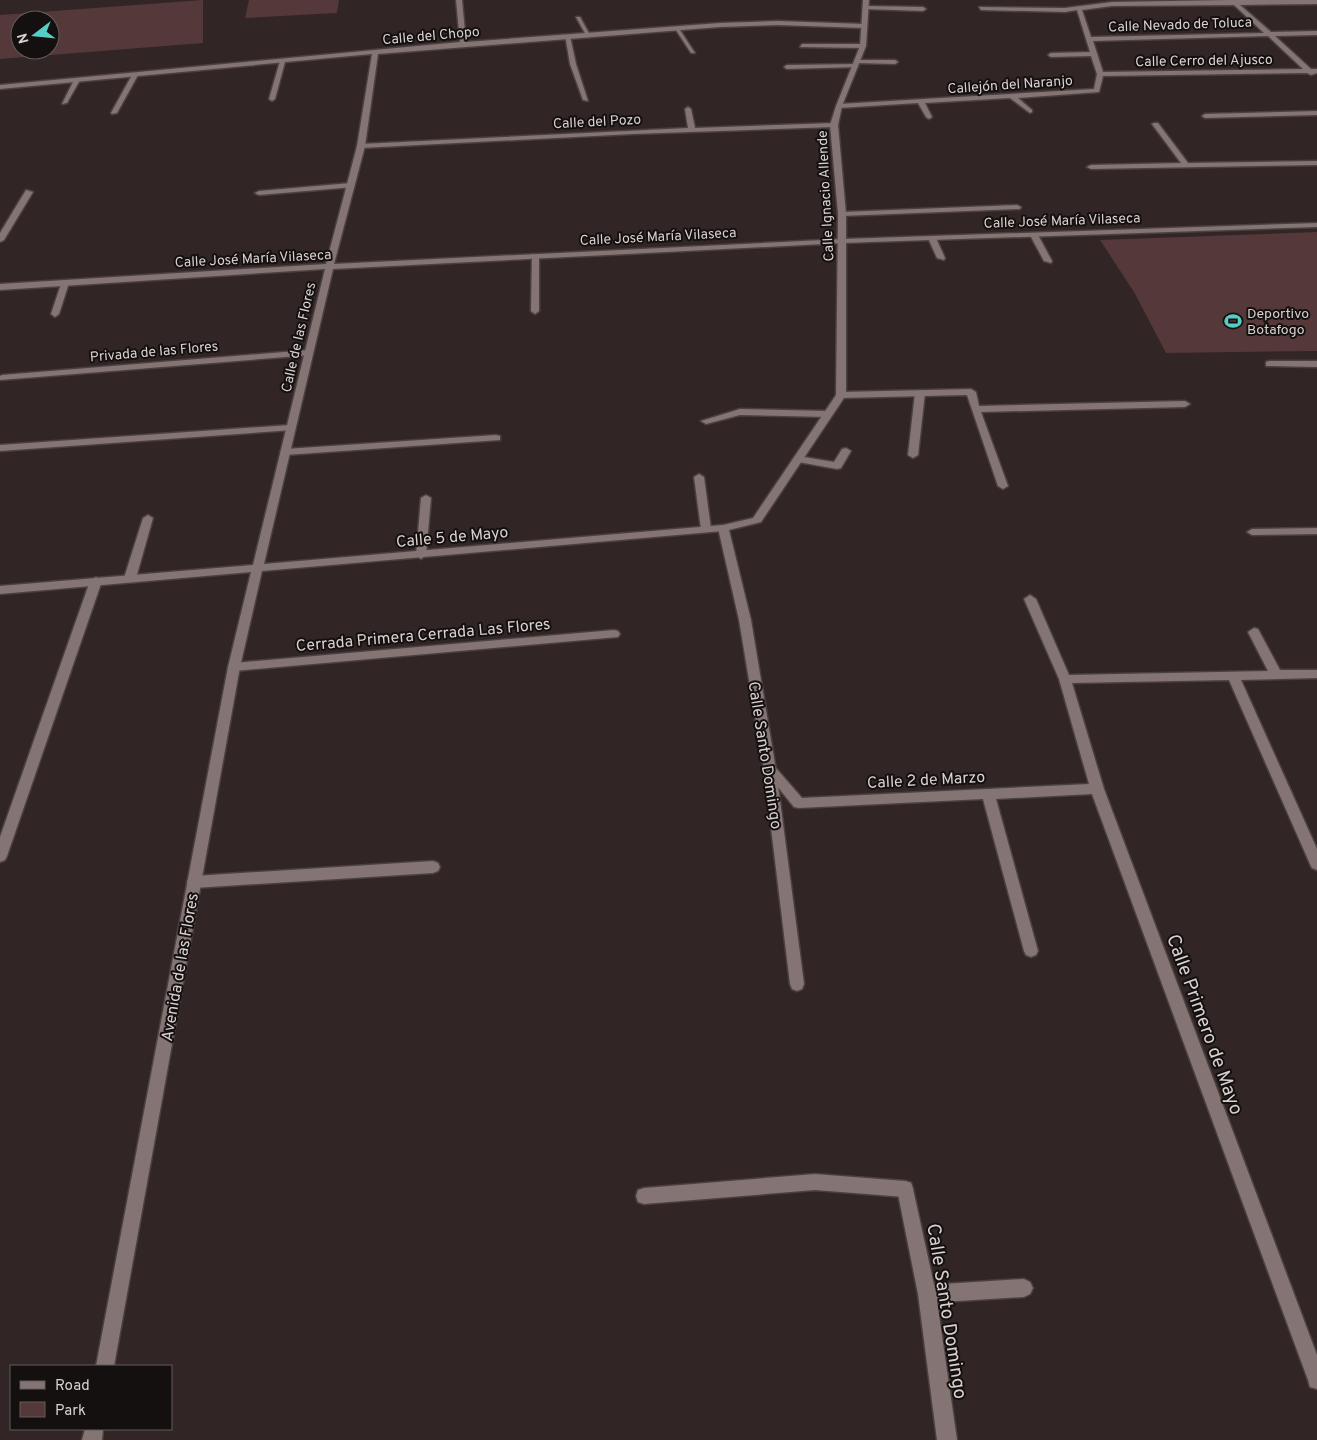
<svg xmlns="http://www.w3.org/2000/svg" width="1317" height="1440" viewBox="0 0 1317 1440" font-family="Overpass,sans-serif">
  <rect width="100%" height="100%" fill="#322525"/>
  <g fill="#553839" fill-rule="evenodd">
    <path d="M203,0V43L0,59V15ZM20,20H50V50H20Z"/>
    <polygon points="249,0 339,0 337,13 245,18"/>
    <polygon points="1317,232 1317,351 1166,353 1134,292 1100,240"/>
  </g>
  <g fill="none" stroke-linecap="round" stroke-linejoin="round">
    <g stroke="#4b4040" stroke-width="3">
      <g id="service">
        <polygon points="576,17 580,17 590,35 586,35"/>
        <polygon points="280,61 285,62 275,99 272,101 269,99"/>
        <polygon points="856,64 858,67 787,69 784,67 787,65"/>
        <polygon points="135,73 138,75 117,113 112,114 111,113 132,75"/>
        <polygon points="77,78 80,80 67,103 62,104 74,80"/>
        <polygon points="351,183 354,183 354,187 259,195 255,193 259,191"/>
        <polygon points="532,254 539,256 539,311 535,314 531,311"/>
        <polygon points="62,281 69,283 59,314 55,317 51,314"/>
        <polygon points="920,390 925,393 918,455 913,458 908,455 915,393"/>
        <polygon points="740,409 828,411 833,414 828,417 740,415 706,424 701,421"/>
        <polygon points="496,435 500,436 500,440 285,455 280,452 285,449"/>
        <polygon points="846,448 851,451 841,468 837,469 798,462 793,459 798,456 834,462 842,449"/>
        <polygon points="426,495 431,498 426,555 421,559 416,555 421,498"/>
        <polygon points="1317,528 1317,534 1252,535 1247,532 1252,529"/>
        <polygon points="1024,1279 1030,1282 1033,1288 1030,1294 1024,1297 927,1303 921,1300 918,1294 921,1288 927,1285"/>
      </g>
    </g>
    <g stroke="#4b4040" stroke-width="3">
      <g id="minor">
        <path d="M1229,0H1317V4L1240,5L1271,32L1317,31V35L1275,36L1311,69H1317V73L1311,75L1307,73L1103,76L1099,92L1018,98L1032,110V112L1030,113L1010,98L925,103L932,117L929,119L926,117L918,103L839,108L836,106L839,104L1094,89L1097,74L1091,56L1051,57L1048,55L1051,53L1090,52L1077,10L1065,12L981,10L979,7L1065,8L1112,2ZM1234,5L1264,33L1091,37L1082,10L1112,6ZM1268,36L1303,69L1103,72L1093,41Z"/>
        <polygon points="866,6 923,7 926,9 923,11 864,9"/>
        <polygon points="674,27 678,27 695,53 691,53"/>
        <polygon points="565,35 570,36 576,64 588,101 583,100 570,64"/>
        <polygon points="802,44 863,44 866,46 863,48 800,47"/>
        <polygon points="857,60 895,60 898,62 895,64 855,63"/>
        <polygon points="688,107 691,109 695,128 834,123 838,125 834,127 633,134 361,148 357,146 361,144 688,128 685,109"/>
        <polygon points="1317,111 1317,115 1205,118 1202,116 1205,114"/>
        <polygon points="1154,123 1158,123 1188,163 1317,161 1317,165 1091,169 1087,167 1091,165 1181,163 1152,124"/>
        <polygon points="26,190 33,192 4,240 0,242 0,233"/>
        <polygon points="1017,205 1021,207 1020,209 842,216 838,214 842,212"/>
        <polygon points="1031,233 1038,235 1052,261 1051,263 1044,261 1030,235"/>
        <polygon points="929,236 936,238 945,258 944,260 937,258 928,238"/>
        <polygon points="308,350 313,353 311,355 0,380 0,376 2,375"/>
        <polygon points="1269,361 1317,361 1317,367 1266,366 1266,362"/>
        <polygon points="971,389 976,392 979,406 1185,401 1190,404 1185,407 981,412 1008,486 1003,489 998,486 967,395 841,398 836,395 841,392"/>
        <polygon points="290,425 293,426 293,430 0,451 0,445"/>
        <polygon points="699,474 704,477 711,529 706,532 701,529 694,477"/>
        <polygon points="148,515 153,518 136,578 134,581 126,581 124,578 143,518"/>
        <polygon points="96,577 102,581 7,856 5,860 0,862 0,837 90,581"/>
        <polygon points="1030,595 1036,599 1069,675 1268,671 1248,632 1254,628 1258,629 1280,670 1317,670 1317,678 1241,680 1317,849 1317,870 1312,868 1310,864 1229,680 1072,683 1104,789 1317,1355 1317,1389 1310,1387 1308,1380 1092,794 996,799 1038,951 1036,955 1031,957 1026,955 1024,951 983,799 799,808 794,807 764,770 765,767 775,767 802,798 1089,784 1059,679 1024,599"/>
        <polygon points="614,630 618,631 620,634 618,637 234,671 228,667 234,663"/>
        <polygon points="433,861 438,863 440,867 438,871 433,873 194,888 189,886 187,882 189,878 194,876"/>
        <polygon points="815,1174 905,1181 911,1183 913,1189 911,1195 905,1197 815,1190 644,1204 638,1202 636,1196 638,1190 644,1188"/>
      </g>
    </g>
    <g stroke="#4b4040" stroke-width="3">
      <g id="tertiary">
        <polygon points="456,0 462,0 466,42 720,23 778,21 864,24 867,26 864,28 778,25 720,27 378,54 365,146 334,264 843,239 1317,223 1317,227 843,243 333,269 264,564 723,525 728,528 723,531 262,571 240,667 114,1366 96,1366 228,667 251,572 0,594 0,586 253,565 325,269 0,290 0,284 326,264 357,146 372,54 0,89 0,85 460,42"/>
        <polygon points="85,1429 103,1429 102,1440 82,1440"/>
      </g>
    </g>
    <g stroke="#4b4040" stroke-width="3">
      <g id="secondary">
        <polygon points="863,0 869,0 866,46 842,106 838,125 846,214 846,395 761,522 729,530 751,620 776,770 804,984 802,989 797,991 792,989 790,984 764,770 739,620 718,528 719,526 753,518 836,395 838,214 830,125 836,106 860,46"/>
        <polygon points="905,1181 911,1183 913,1189 936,1294 957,1440 937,1440 918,1294 897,1189 899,1183"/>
      </g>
    </g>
    <use href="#service" fill="#847474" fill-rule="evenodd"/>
    <use href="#minor" fill="#847474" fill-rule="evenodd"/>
    <use href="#tertiary" fill="#847474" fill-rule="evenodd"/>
    <use href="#secondary" fill="#847474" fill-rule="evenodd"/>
  </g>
  <defs>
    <g id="stadium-bare" transform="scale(1.35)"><path d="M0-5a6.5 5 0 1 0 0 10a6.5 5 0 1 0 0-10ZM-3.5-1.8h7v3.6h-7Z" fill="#55cec5" stroke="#151010" stroke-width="2.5" paint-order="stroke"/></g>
  </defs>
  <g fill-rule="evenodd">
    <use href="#stadium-bare" x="1233" y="321"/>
  </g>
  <g text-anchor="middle" stroke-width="4" stroke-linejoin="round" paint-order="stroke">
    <g font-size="14" fill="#d9d0d0" stroke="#151010">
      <text transform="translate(1180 24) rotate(-2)" y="5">Calle Nevado de Toluca</text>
      <text transform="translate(431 35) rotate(-5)" y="5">Calle del Chopo</text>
      <text transform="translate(1204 60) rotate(-1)" y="5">Calle Cerro del Ajusco</text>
      <text transform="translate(1010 84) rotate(-4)" y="5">Callejón del Naranjo</text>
      <text transform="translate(597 121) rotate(-3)" y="5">Calle del Pozo</text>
      <text transform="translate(825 196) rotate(-93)" y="5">Calle Ignacio Allende</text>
      <text transform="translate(1062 220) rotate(-2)" y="5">Calle José María Vilaseca</text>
      <text transform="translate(658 236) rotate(-3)" y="5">Calle José María Vilaseca</text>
      <text transform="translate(253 258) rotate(-3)" y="5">Calle José María Vilaseca</text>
      <text transform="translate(298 337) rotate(-77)" y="5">Calle de las Flores</text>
      <text transform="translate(154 351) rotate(-5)" y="5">Privada de las Flores</text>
    </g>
    <g font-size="14" fill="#d9d0d0" stroke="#151010" text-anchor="start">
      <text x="1247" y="318">Deportivo<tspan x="1247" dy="16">Botafogo</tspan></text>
    </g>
    <g font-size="16" fill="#d9d0d0" stroke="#151010">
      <text transform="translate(452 536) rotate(-5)" y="6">Calle 5 de Mayo</text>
      <text transform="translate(423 634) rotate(-5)" y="6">Cerrada Primera Cerrada Las Flores</text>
      <text transform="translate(766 755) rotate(81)" y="6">Calle Santo Domingo</text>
      <text transform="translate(926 779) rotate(-3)" y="6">Calle 2 de Marzo</text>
      <text transform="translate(179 967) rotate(-80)" y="6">Avenida de las Flores</text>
    </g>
    <g font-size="19" fill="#d9d0d0" stroke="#151010">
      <text transform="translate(1206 1024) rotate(70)" y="7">Calle Primero de Mayo</text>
      <text transform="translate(948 1311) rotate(81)" y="7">Calle Santo Domingo</text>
    </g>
  </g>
  <rect x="10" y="1365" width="162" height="65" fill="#151010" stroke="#635d5d"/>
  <rect x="20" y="1381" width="25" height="8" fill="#847474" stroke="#635d5d"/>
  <text x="55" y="1390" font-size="15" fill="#d9d0d0">Road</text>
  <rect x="20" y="1402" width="25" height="15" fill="#553839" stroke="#635d5d"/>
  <text x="55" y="1415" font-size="15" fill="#d9d0d0">Park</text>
  <g transform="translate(35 35) rotate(254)"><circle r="24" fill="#151010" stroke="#635d5d"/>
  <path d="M0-4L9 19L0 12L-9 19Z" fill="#55cec5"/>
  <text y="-8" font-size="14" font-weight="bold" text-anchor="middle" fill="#d9d0d0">N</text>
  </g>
</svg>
